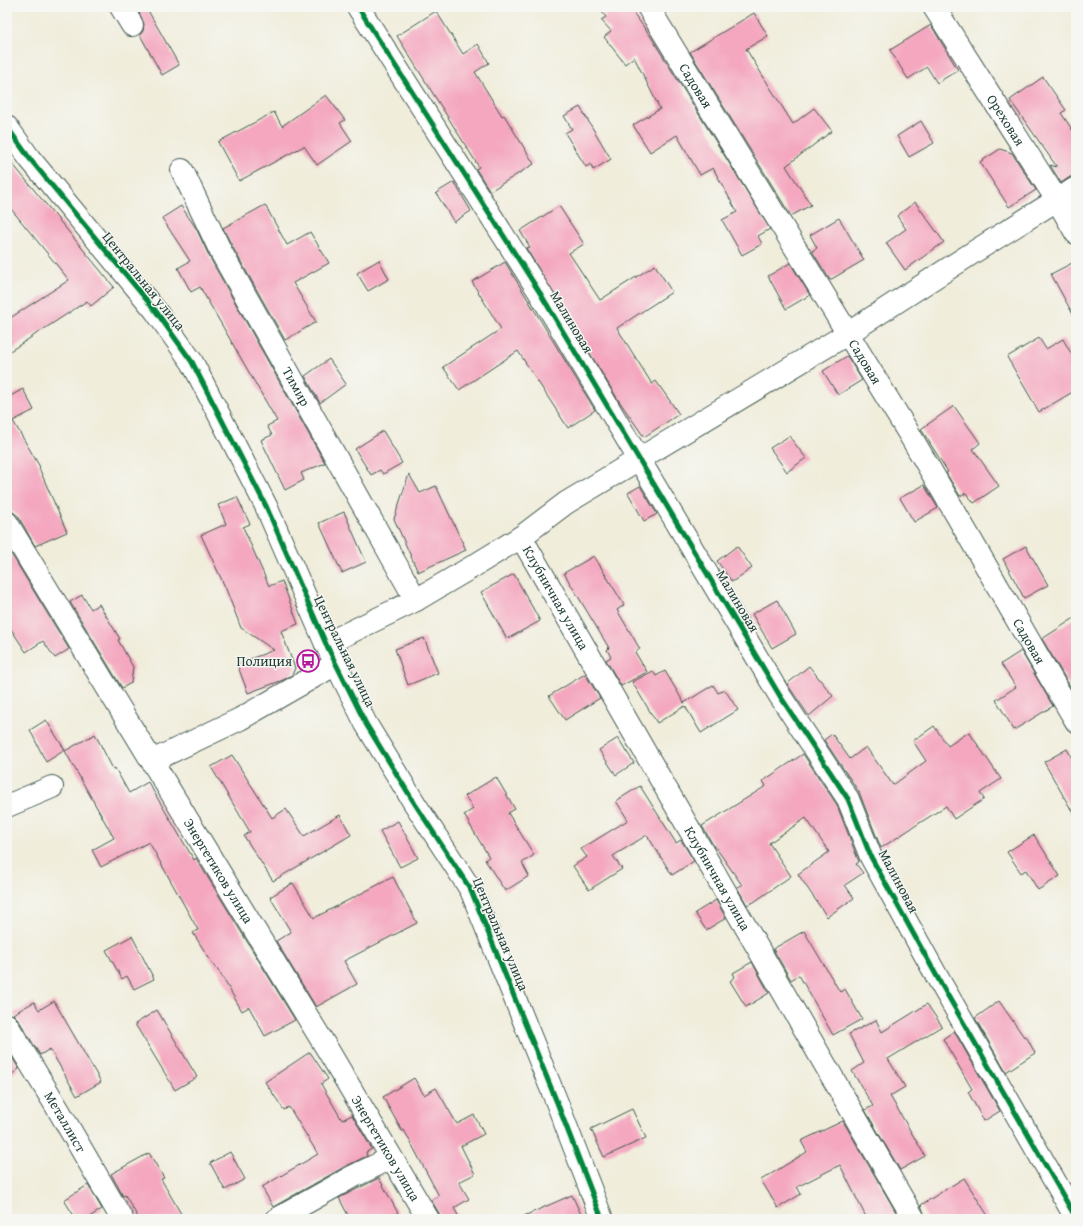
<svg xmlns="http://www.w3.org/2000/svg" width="1083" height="1226" viewBox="0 0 1083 1226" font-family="'Gentium Book Plus',serif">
  <rect width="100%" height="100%" fill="#f6f6f2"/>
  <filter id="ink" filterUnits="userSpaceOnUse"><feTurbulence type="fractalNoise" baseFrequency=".025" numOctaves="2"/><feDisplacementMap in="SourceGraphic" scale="8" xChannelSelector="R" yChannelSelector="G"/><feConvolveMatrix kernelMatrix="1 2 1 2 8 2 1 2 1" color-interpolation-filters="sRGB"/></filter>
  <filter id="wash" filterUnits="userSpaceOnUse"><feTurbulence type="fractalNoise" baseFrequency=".012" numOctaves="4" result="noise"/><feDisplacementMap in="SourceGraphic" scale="16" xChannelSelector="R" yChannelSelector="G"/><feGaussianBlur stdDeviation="0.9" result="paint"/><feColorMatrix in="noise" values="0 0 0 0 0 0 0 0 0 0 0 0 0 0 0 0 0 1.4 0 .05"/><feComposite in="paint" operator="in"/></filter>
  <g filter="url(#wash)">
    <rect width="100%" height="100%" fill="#f0eddb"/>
    <g id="blocks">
      <g fill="#f4a7bf">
        <polygon points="143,7 146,7 179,65 162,75 140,35 143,31 144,24 138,10"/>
        <polygon points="598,7 629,7 651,37 770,229 758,236 762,244 742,255 722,220 737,212 713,168 700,175 677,135 650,152 633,125 660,109 634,57 625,64 604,37 611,31 601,20 606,17"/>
        <polygon points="436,11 463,54 478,44 489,63 475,72 502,116 504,115 534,164 490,191 476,169 479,167 397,36"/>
        <polygon points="754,13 768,36 746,49 793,124 814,108 832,131 786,166 811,205 791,216 690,52"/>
        <polygon points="931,25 958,70 937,83 927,67 908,79 890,50"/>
        <polygon points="1043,77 1066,110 1061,113 1076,135 1076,176 1070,177 1061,183 1050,165 1057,167 1010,100"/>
        <polygon points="326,95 345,120 340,123 352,141 317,165 304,146 239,181 218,142 274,112 282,126"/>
        <polygon points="580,107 611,159 593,170 591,164 586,167 565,133 572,129 564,116"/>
        <polygon points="921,121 934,143 909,157 897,136"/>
        <polygon points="1000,149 1012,153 1036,190 1009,207 980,162"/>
        <polygon points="7,157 114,287 91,306 87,301 7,353 7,320 69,280 7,204"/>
        <polygon points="454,182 471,211 454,222 436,193"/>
        <polygon points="915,202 944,242 905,270 886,243 906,229 897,216"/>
        <polygon points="265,205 287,245 310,232 329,263 293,283 316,322 285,340 232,246 223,228"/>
        <polygon points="181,206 196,228 210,258 325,463 301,473 304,480 285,490 261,440 272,435 267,426 277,421 200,287 191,292 178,268 190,261 162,218"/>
        <polygon points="559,206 584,244 569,253 600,300 655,265 672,292 617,328 652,384 656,381 679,414 644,437 617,398 526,248 530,247 520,231"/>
        <polygon points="839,218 864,260 830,280 812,251 817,248 810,235"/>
        <polygon points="379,260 389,279 368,291 357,273"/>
        <polygon points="1076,261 1076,320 1051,274"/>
        <polygon points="505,262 595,410 568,428 518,351 459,390 443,367 501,329 472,282"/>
        <polygon points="790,263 810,295 786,309 768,276"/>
        <polygon points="1039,338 1046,349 1063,339 1076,362 1076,390 1039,412 1007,357"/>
        <polygon points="847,356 862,380 838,395 823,371"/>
        <polygon points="329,359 346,384 320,403 305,376"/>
        <polygon points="23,389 34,410 13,421 40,467 39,468 67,532 35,546 18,516 13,512 7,511 7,398"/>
        <polygon points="954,406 980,443 973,449 999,486 974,503 966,493 960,496 946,473 948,472 921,429"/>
        <polygon points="383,431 402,463 383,474 380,470 371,475 355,449"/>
        <polygon points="789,436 806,458 787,472 770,448"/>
        <polygon points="409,474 420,493 436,486 466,550 418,572 394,519"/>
        <polygon points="924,485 938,508 914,522 900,498"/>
        <polygon points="640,486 657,514 644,521 628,493"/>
        <polygon points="237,497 250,524 243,527 269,586 282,581 298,624 281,631 295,668 292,675 283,680 248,693 237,664 274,650 241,628 226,589 201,535 226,524 218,505"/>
        <polygon points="344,512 366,562 342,573 319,523"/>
        <polygon points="737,546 752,568 732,582 717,561"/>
        <polygon points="1026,546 1048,585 1024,598 1003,559"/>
        <polygon points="7,547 69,649 55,658 43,641 26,652 7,623"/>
        <polygon points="594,556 624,605 617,610 640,649 635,652 647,672 621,686 606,660 611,657 607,650 609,648 564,573"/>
        <polygon points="514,574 540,621 507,639 481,592"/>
        <polygon points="82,595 91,609 99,604 120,639 118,640 133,667 131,683 122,688 70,602"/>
        <polygon points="777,600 796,634 772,648 752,614"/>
        <polygon points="1076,617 1076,691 1074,693 1042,639"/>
        <polygon points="424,638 438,673 408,685 395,649"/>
        <polygon points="1021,651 1053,706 1014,730 996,700 1016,687 1001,664"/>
        <polygon points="809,666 833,696 809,716 787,684"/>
        <polygon points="653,671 656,676 665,671 684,703 713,685 718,693 725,690 738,710 701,733 685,706 657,723 632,682"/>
        <polygon points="585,674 600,698 565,720 549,696"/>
        <polygon points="46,720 65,750 46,762 30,730"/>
        <polygon points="934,726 948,746 969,732 1001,779 980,793 984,799 954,819 946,806 881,848 859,792 824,740 832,734 850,759 866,747 893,785 926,761 913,741"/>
        <polygon points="95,734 113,769 115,768 129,793 148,782 194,860 196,858 295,1020 265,1036 249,1007 242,1011 217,968 216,969 193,933 198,930 149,842 101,867 92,850 114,838 65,751"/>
        <polygon points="618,738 634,763 616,775 599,750"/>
        <polygon points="1067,749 1076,765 1076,818 1044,762"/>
        <polygon points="803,754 837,805 859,862 856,864 863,873 845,885 854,898 827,917 798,874 829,852 806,818 769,843 791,876 754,902 747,905 737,887 742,885 716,848 715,848 702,826 766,786 763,781"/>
        <polygon points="232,755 272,818 286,809 304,836 340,815 351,835 273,881 244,836 250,832 211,767"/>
        <polygon points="496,777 515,809 508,813 534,855 522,863 529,876 505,891 485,860 489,857 464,815 473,809 465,796"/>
        <polygon points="640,786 676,843 681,840 694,861 672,875 647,835 613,856 622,869 589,890 573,866 587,857 581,849 628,820 616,801"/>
        <polygon points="398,821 418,858 400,867 380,831"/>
        <polygon points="1034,835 1060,876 1038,890 1026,870 1021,873 1007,852"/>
        <polygon points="393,877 417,923 344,961 357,984 316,1007 276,941 291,932 270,897 293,883 314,918"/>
        <polygon points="716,900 726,918 706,930 695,913"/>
        <polygon points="804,931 840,992 845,989 862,1019 833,1035 799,975 791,980 773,949"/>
        <polygon points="132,936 154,979 134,989 127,976 122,979 106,950"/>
        <polygon points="752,962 769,993 746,1007 730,981 735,977 733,973"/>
        <polygon points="54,1001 101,1082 77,1096 50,1049 40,1055 18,1019 13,1014 34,1002 39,1010"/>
        <polygon points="999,1001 1024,1037 1026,1036 1035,1053 1006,1072 975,1018"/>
        <polygon points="927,1004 942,1026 888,1059 905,1087 890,1096 925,1156 900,1170 865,1110 873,1106 852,1071 864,1063 849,1034 876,1020 882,1032"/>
        <polygon points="157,1010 197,1077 175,1090 135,1024"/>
        <polygon points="954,1031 1000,1111 984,1121 968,1092 972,1089 943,1039"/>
        <polygon points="7,1049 19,1069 7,1078"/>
        <polygon points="310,1052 328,1079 321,1084 342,1120 352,1115 372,1149 366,1152 367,1156 344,1167 273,1207 262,1187 318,1154 289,1107 284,1110 265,1082"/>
        <polygon points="414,1078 424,1095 436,1088 457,1124 474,1115 484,1134 461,1146 475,1174 459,1182 469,1199 454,1208 460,1219 440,1219 439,1213 431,1200 439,1196 404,1130 402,1131 383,1097"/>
        <polygon points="632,1109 646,1138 604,1157 591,1129"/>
        <polygon points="843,1121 900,1219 867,1219 840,1165 797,1187 801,1194 778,1208 761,1180 807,1152 801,1141"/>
        <polygon points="230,1152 245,1179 225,1190 210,1163"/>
        <polygon points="149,1153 164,1178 161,1179 184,1219 139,1219 125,1195 123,1196 111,1174"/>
        <polygon points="379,1178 398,1213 385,1219 350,1219 339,1198"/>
        <polygon points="964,1178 990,1219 926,1219 921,1205"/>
        <polygon points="88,1185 102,1209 86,1219 76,1219 64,1200"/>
        <polygon points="572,1195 583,1219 517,1219"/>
      </g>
    </g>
  </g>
  <g filter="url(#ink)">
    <use href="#blocks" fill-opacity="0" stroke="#3e574d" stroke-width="1"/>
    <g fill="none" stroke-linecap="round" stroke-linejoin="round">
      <g stroke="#3e574d" stroke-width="24">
        <g id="street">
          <polyline points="121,7 132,25"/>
          <polyline points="358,7 540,293 780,696 848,799 871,857 940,982 1076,1218"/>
          <path id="s1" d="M648,7C734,149 822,289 908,432C965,528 1019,625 1076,721"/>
          <path id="s2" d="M934,7L1057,200L1076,233"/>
          <polyline points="7,127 30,159 155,310 192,362 266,506 326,644 366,724 415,804 471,890 558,1105 602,1219"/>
          <path id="s3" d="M182,170L221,252L416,600"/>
          <path id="s4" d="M7,523L329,1052L428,1219"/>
          <path id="s5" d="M521,537L914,1219"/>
          <polyline points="326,644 416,600 477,564 521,537 566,503 847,334 977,250 1076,188"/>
          <polyline points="152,761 240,719 336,664"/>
          <polyline points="7,806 52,787"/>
          <path id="s6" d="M7,1025L58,1109L122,1219"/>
          <polyline points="277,1219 350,1178 391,1158"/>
        </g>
      </g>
      <use href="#street" stroke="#fff" stroke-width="22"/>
      <g stroke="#f6f6f2" stroke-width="8">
        <g id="cycleway">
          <polyline points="358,7 540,293 780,696 848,799 871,857 940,982 1076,1218"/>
          <polyline points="7,127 30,159 155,310 192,362 266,506 326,644 366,724 415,804 471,890 558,1105 602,1219"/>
        </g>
      </g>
      <use href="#cycleway" stroke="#00873e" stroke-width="5"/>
    </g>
  </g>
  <defs>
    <g id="bus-ring" transform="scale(1.15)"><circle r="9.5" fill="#f6f6f2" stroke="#b5179e" stroke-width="1.5"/><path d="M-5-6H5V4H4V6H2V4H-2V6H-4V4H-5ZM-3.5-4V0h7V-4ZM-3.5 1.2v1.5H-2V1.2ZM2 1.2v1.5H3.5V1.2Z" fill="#b5179e"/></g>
  </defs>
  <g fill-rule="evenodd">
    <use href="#bus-ring" x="308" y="661"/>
  </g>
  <g text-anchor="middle" stroke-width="3" stroke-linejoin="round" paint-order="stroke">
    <g font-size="14" fill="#1f3d34" stroke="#f6f6f2">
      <text dy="5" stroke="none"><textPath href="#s1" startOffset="92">Садовая</textPath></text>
      <text dy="5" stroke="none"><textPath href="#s2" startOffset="134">Ореховая</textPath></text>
      <text transform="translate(144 281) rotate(51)" y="5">Центральная улица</text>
      <text transform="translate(572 322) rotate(59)" y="5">Малиновая</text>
      <text dy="5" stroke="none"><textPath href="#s1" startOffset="416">Садовая</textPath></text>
      <text dy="5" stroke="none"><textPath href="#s3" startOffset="245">Тимир</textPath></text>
      <text dy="5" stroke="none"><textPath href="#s5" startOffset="70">Клубничная улица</textPath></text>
      <text transform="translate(738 601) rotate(59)" y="5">Малиновая</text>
      <text dy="5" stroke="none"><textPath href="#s1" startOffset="740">Садовая</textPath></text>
      <text transform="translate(345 651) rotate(64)" y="5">Центральная улица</text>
      <text dy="5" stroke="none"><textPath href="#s4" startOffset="407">Энергетиков улица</textPath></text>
      <text dy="5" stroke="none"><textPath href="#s5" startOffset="394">Клубничная улица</textPath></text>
      <text transform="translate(899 881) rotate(62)" y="5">Малиновая</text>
      <text transform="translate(501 934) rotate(67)" y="5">Центральная улица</text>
      <text dy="5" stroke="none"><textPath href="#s6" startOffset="113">Металлист</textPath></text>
      <text dy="5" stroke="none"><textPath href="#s4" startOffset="731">Энергетиков улица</textPath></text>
    </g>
    <g font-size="14" fill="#1f3d34" stroke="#f6f6f2" text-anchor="end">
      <text x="292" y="666">Полиция</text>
    </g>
  </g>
  <rect width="1083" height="1226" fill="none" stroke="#f6f6f2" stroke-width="24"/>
</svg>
